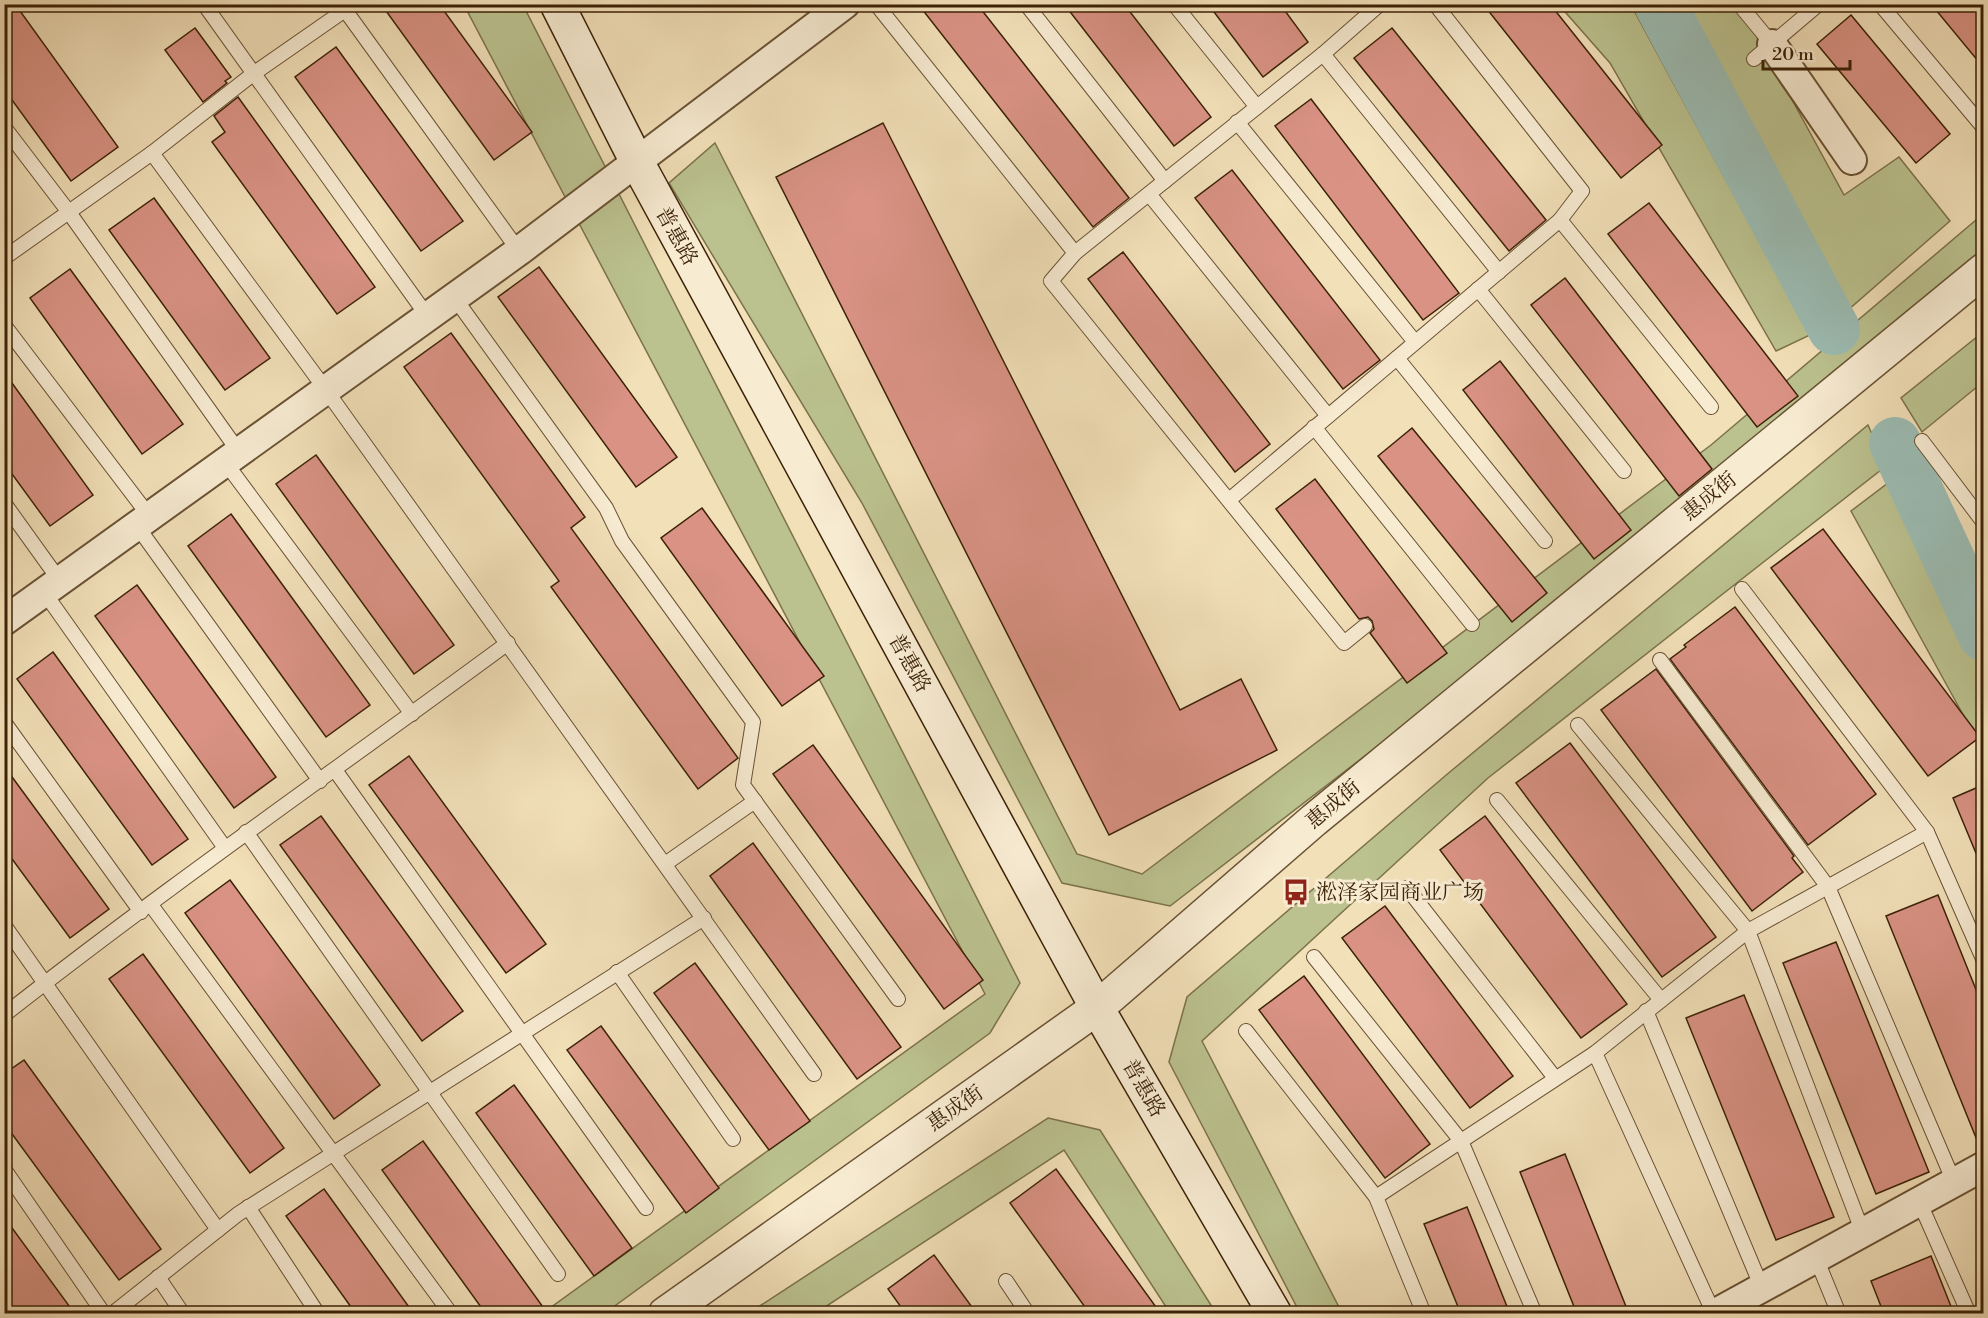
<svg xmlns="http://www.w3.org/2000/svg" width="1988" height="1318" viewBox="0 0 1988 1318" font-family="'Libre Bodoni','Noto Serif SC',serif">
  <rect width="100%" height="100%" fill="#f2e0b9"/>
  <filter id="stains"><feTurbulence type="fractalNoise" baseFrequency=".00333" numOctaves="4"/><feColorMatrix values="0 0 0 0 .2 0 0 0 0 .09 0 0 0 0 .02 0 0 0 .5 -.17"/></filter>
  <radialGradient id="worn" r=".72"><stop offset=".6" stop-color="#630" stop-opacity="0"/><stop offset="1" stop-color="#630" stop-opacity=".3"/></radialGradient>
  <g fill="#bbc28f" stroke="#7c724b" stroke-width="1.5">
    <polygon points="464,5 523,5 1020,983 990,1033 605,1313 543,1313 985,994"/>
    <polygon points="1559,5 1631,5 1810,335 1776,351 1610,63"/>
    <polygon points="1676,5 1735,5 1760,41 1844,195 1899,157 1950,221 1848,310"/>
    <polygon points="715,143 1077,854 1142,874 1711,445 1983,214 1983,257 1692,504 1170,906 1062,883 862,503 669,183"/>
    <polygon points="1983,332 1983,382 1922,432 1901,398"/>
    <polygon points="1868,425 1886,466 1488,778 1202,1041 1342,1313 1300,1313 1169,1062 1187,997 1445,776"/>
    <polygon points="1896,477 1983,661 1983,751 1851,511"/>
    <polygon points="1048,1118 1100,1130 1216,1313 1170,1313 1064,1150 816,1313 749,1313"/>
  </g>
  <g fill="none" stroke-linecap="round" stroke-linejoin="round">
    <g stroke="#9cbdb4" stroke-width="52">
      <polyline points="1660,4 1834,329"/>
      <polyline points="1895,443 1984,635"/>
    </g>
  </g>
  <g fill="#d99284" stroke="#3c2207" stroke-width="1.5">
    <polygon points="4,4 15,4 118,147 71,181 4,89"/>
    <polygon points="381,4 439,4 532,132 494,160"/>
    <polygon points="918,4 977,4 1129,198 1093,227"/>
    <polygon points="1064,4 1124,4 1211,117 1174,146"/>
    <polygon points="1208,4 1280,4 1308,42 1263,77"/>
    <polygon points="1483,4 1550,4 1662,145 1621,178"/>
    <polygon points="1931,4 1983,4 1983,67"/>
    <polygon points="1851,15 1950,134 1916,163 1817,44"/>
    <polygon points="195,28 231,77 225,81 227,83 203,102 165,50"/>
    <polygon points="1392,28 1546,220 1509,251 1354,58"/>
    <polygon points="336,47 463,221 421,251 295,77"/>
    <polygon points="238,97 375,287 337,314 212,142 225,132 214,116"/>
    <polygon points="1311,99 1459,293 1423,320 1275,126"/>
    <polygon points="883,123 1180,710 1241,679 1277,750 1109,835 776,177"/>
    <polygon points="1232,170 1380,360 1343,389 1195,198"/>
    <polygon points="154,198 270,358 225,390 109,230"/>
    <polygon points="1649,203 1798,396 1757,427 1608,234"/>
    <polygon points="1123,252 1270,444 1235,472 1088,279"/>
    <polygon points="539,267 677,457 636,487 498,297"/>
    <polygon points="70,269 183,424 142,454 30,298"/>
    <polygon points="1565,278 1712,469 1679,496 1531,305"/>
    <polygon points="451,333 585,517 571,528 738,758 698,789 551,587 559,581 404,367"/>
    <polygon points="1500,361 1631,530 1594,559 1463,390"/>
    <polygon points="4,372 93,495 50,526 4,463"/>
    <polygon points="1412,428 1547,593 1512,622 1378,456"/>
    <polygon points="316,455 454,645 414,674 276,484"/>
    <polygon points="1315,479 1447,653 1407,683 1370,633 1374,629 1372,621 1368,617 1359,619 1276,509"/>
    <polygon points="702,508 824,676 782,706 661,538"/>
    <polygon points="231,514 370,705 326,737 188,546"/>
    <polygon points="1823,529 1980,737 1928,776 1771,568"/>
    <polygon points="137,585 276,777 234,808 95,616"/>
    <polygon points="1735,607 1876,794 1808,845 1670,659 1686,647 1684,645"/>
    <polygon points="53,652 188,839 152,865 17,679"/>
    <polygon points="1656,669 1794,856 1792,858 1803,872 1752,911 1601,710"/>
    <polygon points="1570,743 1716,937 1662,977 1516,783"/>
    <polygon points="813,745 983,980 944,1009 773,774"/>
    <polygon points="409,756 546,944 506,973 369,785"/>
    <polygon points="4,766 109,909 70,938 4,848"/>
    <polygon points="1983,785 1983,870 1953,798"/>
    <polygon points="321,816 463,1011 422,1041 280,845"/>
    <polygon points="1485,816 1627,1004 1581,1038 1440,850"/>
    <polygon points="753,843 901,1047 857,1079 710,876"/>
    <polygon points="230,880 380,1085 334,1119 185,913"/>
    <polygon points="1938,895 1983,1007 1983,1150 1981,1150 1886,916"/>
    <polygon points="1385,906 1513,1076 1470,1108 1342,938"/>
    <polygon points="1836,942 1929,1172 1876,1194 1783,963"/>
    <polygon points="143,954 284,1148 250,1173 109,979"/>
    <polygon points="695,963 810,1121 769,1150 654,993"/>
    <polygon points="1304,976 1430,1144 1385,1178 1259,1010"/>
    <polygon points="1744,995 1834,1217 1776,1240 1686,1018"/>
    <polygon points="601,1026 719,1188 686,1213 567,1050"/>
    <polygon points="24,1060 161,1249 119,1280 4,1123 4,1074"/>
    <polygon points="514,1085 632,1248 594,1276 476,1113"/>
    <polygon points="423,1141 548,1314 486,1314 382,1170"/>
    <polygon points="1565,1154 1629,1314 1577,1314 1520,1172"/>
    <polygon points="1056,1169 1161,1314 1090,1314 1010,1203"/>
    <polygon points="324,1189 414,1314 356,1314 286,1216"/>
    <polygon points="1467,1207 1510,1314 1461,1314 1424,1224"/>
    <polygon points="4,1217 75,1314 4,1314"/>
    <polygon points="934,1255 977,1314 906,1314 888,1289"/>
    <polygon points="1931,1256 1954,1314 1884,1314 1871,1281"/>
  </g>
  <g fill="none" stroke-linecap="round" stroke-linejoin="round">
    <g stroke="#6a5234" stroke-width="16">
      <g id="service">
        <polyline points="204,4 428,317"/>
        <polyline points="347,4 345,10 519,251"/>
        <polyline points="876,4 1075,253 1051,281 1344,643 1365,626"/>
        <polyline points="1026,4 1165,181"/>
        <polyline points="1174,4 1257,107"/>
        <polyline points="1739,4 1772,44"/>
        <polyline points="1880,4 1984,128"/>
        <polyline points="1323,54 1499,272"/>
        <polyline points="1754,59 1819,4"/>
        <polyline points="1237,122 1415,342"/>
        <polyline points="4,127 68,211 239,452"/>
        <polyline points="152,153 326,390 814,1074"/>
        <polyline points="1149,194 1328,416"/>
        <polyline points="1560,220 1711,407"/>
        <polyline points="1075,253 1323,54 1380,4"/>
        <polyline points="4,258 152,153 253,74 345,10"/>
        <polyline points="1478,289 1624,471"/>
        <polyline points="454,297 606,508 622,541 753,722 743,785 898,999"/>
        <polyline points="4,325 150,517"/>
        <polyline points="1397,358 1545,541"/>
        <polyline points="1314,427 1472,624"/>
        <polyline points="1922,441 1984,523"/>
        <polyline points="225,462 412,714"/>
        <polyline points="1229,500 1560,220 1582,191 1435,4"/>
        <polyline points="4,503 60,581"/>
        <polyline points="137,526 320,781"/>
        <polyline points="1742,589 1927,832 1984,961"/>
        <polyline points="44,592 225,848"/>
        <polyline points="1660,660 1828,887 1954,1182"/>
        <polyline points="4,722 141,912"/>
        <polyline points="1578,725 1748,931 1863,1233"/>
        <polyline points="335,770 646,1208"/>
        <polyline points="1497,800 1661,1000"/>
        <polyline points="246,832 558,1274"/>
        <polyline points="665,864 755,801"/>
        <polyline points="1407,888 1555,1078"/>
        <polyline points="151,905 451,1314"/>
        <polyline points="4,925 218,1230"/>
        <polyline points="1314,957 1461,1141 1535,1314"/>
        <polyline points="617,972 733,1139"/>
        <polyline points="1646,1011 1762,1288"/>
        <path d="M4,1015C168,886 340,767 508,643"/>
        <polyline points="1246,1031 1376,1197 1424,1314"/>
        <polyline points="1595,1053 1714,1314"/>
        <polyline points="4,1169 104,1314"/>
        <polyline points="1376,1197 1595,1053 1748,931 1927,832"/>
        <polyline points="1919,1201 1969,1314"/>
        <polyline points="248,1207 318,1314"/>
        <polyline points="1816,1258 1839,1314"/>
        <polyline points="158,1277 183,1314"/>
        <polyline points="1006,1281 1028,1314"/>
        <polyline points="112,1314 238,1214 704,918"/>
      </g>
    </g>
    <g stroke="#6a5234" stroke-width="32">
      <g id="minor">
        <polyline points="1772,44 1852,160"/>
        <polyline points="4,621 519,251 845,4"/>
        <polyline points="1714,1314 1984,1166"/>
      </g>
    </g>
    <g stroke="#6a5234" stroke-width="36">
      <polyline id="tertiary" points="665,1314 1097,1008 1314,820 1984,270"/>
    </g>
    <g stroke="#3c2207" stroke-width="36">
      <polyline id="secondary" points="557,4 637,162 1097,1008 1275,1314"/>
    </g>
    <use href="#service" stroke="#f7ebd2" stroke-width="14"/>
    <use href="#minor" stroke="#f7ebd2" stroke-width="28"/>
    <use href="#tertiary" stroke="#f7ebd2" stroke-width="33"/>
    <use href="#secondary" stroke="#f7ebd2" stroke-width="33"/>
  </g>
  <defs>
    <g id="bus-bare" transform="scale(2.07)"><path d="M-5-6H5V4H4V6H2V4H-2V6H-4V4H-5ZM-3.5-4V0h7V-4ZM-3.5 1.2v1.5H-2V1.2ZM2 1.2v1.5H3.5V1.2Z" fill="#8f2418" stroke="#f7ebd2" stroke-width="2.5" paint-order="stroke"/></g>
  </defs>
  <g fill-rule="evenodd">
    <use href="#bus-bare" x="1296" y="892"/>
  </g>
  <g text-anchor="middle" stroke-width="6" stroke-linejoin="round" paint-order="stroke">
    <g font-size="21" fill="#3c2207" stroke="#f7ebd2">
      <text transform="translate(677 236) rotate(61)" y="7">普惠路</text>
      <text transform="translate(1709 496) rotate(-39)" y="7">惠成街</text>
      <text transform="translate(910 663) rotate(61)" y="7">普惠路</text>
      <text transform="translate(1333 804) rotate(-40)" y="7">惠成街</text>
      <text transform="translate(1144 1088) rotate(60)" y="7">普惠路</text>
      <text transform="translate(955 1108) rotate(-35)" y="7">惠成街</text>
    </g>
    <g font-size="21" fill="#3c2207" stroke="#f7ebd2" text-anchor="start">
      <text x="1316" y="899">淞泽家园商业广场</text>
    </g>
  </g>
  <rect width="1988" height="1318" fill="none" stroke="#f2e0b9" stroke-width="24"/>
  <rect x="6" y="6" width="1976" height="1306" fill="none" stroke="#3c2207" stroke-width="3"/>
  <rect x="12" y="12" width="1964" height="1294" fill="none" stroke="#3c2207" stroke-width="1.5"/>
  <path d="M1763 60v9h87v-9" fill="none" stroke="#3c2207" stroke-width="3"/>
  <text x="1772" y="60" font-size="18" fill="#3c2207" stroke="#f7ebd2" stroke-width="4.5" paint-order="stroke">20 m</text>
  <rect width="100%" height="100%" filter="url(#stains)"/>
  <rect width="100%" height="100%" fill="url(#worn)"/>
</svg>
